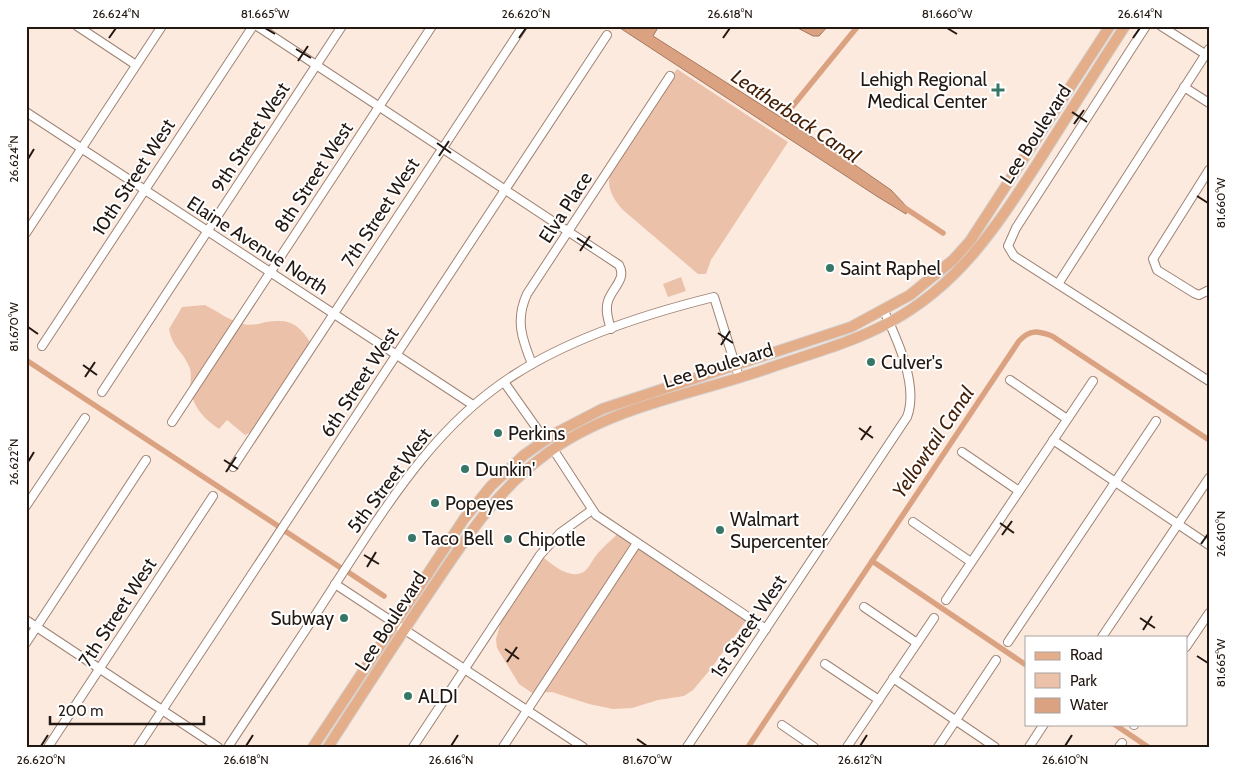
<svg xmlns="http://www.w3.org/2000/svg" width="1235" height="773" viewBox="0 0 1235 773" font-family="Cabin,sans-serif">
  <rect width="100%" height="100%" fill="#fceadf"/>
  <g fill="#ebc1a9">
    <path d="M677,69L788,142L711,260L706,274H698L623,210C607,192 605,180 616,159Z"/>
    <polygon points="681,277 686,291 668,297 663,284"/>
    <path d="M205,305C217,311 230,321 243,324C251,326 259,324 266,322C292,318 299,325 313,346L257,429L245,435L227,420L219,429C206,420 195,410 191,393C189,384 193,375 189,366C182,350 173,349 169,329L182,307Z"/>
    <path d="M619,532L748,618L709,671L693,690L684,696L658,700L632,708L613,709L589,704L552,692L532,693L519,684L497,648L496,639L503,614L534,568L544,558C554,566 573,582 586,570C591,565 594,556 600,551C606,544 613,539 619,532Z"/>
  </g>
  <g fill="#dba281" stroke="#a4785f">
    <polygon points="617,26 659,26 653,36 845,158 891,190 907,207 906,214 878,197"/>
    <polygon points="794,26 828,26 819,36 813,36"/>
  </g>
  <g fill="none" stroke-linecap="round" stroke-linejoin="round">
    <g stroke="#dba281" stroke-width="5.5">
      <polyline points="778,124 858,26"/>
      <polyline points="902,206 943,233"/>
      <polyline points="26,360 278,526"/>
      <polyline points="285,531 341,568"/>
      <polyline points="872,561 1026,665"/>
      <polyline points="348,572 384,596"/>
      <polyline points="1114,724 1148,747"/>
      <path d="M748,747L1019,341C1030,329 1038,331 1052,336L1209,440"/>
    </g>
    <g stroke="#9f8373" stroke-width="10">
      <g id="minor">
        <polyline points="77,26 136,65"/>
        <path d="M257,26L619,265C627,279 612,288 608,301C605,310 608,320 611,329"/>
        <polyline points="1146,26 1016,228 1008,246 1014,256 1209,381"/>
        <polyline points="1161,26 1205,54"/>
        <polyline points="1184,87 1209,103"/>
        <polyline points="26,112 473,405"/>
        <polyline points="1209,170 1153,259 1157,270 1194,293 1199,295 1209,290"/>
        <polyline points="26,233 162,26"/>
        <polyline points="1058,284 1209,49"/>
        <polyline points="42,346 253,26"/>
        <path d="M532,364C522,339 515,320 527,294L670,76"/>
        <polyline points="1010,380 1067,419"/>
        <polyline points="504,382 545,440"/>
        <polyline points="102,392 342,26"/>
        <polyline points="172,422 432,26"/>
        <polyline points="1053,440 1209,545"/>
        <polyline points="553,449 596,515 766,629"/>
        <polyline points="962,452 1019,491"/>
        <polyline points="233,467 523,26"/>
        <polyline points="26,506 85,418"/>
        <polyline points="913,522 971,562"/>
        <polyline points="335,584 583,747"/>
        <polyline points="946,600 1093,381"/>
        <polyline points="864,607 917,643"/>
        <polyline points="26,620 218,747"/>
        <polyline points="1102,637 1209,478"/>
        <polyline points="1008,642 1156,421"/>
        <polyline points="26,643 146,460"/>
        <polyline points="1186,647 1209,613"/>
        <polyline points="825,664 879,700"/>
        <polyline points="893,678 995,747"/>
        <polyline points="782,725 814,747"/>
        <polyline points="1134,725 1134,724"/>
        <polyline points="48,747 213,496"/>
        <polyline points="138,747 607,35"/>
        <path d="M228,747C264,692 301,638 336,583C387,505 434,426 514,375C571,338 649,313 714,297L739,377"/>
        <polyline points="413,747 540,555 560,533 592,510"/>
        <polyline points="503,747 637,543"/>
        <path d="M687,747L907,417C919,386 897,339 884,311"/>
        <polyline points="847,747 934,618"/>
        <polyline points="938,747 996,660"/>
        <polyline points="1029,747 1044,724"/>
        <polyline points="1119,747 1122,743"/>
      </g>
    </g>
    <g stroke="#d3d1cf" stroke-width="12">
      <g id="major">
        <polyline points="313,747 464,519 491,486 524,455 554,434 602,409 851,327 910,295 953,260 970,241 1110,26"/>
        <path d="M328,747C363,693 397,640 433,587C466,538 496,491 545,455C610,406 693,395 769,368C809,354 852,343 890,322C959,285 996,227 1037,164C1066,118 1095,72 1125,26"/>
      </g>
    </g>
    <use href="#minor" stroke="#fff" stroke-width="8"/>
    <use href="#major" stroke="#e5ae8b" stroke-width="10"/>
  </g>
  <path fill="none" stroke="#221711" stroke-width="2" d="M265,28L275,34M947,28L957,34M109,38L116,28M519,38L526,28M723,38L730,28M1133,38L1140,28M296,49L311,58M298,61L308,46M1072,112L1087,122M1074,124L1084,110M437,143L451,153M439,156L449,141M28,159L34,149M1197,196L1208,203M577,238L592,248M580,251L590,236M28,327L38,334M718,333L733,343M721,345L730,331M83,365L97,375M85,377L95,362M859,428L873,438M861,440L871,426M224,460L238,469M28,462L34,452M226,472L236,457M1000,523L1014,533M1002,535L1012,521M1201,544L1208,534M364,555L379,564M367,567L376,552M1140,618L1155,628M1143,630L1152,616M505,649L519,659M1197,656L1208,663M507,662L517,647M637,739L647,746M41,746L48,735M246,746L253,735M451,746L458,735M860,746L867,735M1065,746L1072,735"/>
  <g fill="#377767" stroke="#fff" stroke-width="2">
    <path d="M995.5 82.5h5v5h5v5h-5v5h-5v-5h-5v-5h5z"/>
    <circle cx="830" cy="268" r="5"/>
    <circle cx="871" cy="362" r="5"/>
    <circle cx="498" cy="433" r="5"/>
    <circle cx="465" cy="469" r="5"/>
    <circle cx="435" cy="503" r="5"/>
    <circle cx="720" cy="530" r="5"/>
    <circle cx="412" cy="538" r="5"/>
    <circle cx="508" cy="539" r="5"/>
    <circle cx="344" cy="618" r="5"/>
    <circle cx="408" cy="696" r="5"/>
  </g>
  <g text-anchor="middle" stroke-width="4" stroke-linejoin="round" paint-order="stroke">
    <g font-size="19" fill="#221711" stroke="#fff" text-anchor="start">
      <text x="987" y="86" text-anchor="end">Lehigh Regional<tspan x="987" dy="22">Medical Center</tspan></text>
      <text x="840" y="275">Saint Raphel</text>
      <text x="881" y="369">Culver's</text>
      <text x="508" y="440">Perkins</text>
      <text x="475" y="476">Dunkin'</text>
      <text x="445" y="510">Popeyes</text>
      <text x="730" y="526">Walmart<tspan x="730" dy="22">Supercenter</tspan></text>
      <text x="422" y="545">Taco Bell</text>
      <text x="518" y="546">Chipotle</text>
      <text x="334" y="625" text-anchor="end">Subway</text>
      <text x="418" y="703">ALDI</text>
    </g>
    <g font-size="19" fill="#221711" stroke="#fff">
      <text transform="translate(1035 134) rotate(-57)" y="7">Lee Boulevard</text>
      <text transform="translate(250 137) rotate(-57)" y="7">9th Street West</text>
      <text transform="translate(133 177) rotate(-57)" y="7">10th Street West</text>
      <text transform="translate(313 177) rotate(-57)" y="7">8th Street West</text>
      <text transform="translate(565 207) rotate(-57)" y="7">Elva Place</text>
      <text transform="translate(380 212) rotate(-57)" y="7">7th Street West</text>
      <text transform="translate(258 245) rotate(33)" y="7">Elaine Avenue North</text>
      <text transform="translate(718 365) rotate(-17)" y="7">Lee Boulevard</text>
      <text transform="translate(359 382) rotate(-57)" y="7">6th Street West</text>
      <text transform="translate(389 480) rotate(-53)" y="7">5th Street West</text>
      <text transform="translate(117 612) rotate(-57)" y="7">7th Street West</text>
      <text transform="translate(390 621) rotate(-57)" y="7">Lee Boulevard</text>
      <text transform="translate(748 626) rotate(-56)" y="7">1st Street West</text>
    </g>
    <g font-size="20" font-style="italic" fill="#441f06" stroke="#fff">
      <text transform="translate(796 116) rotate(34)" y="7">Leatherback Canal</text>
      <text transform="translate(933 442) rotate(-56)" y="7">Yellowtail Canal</text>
    </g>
  </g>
  <rect width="1235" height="773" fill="none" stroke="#ffffff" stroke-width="55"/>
  <rect x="1025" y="636" width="162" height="90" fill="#ffffff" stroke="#a7a2a0"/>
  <rect x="1035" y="652" width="25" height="8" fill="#e5ae8b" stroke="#a7a2a0"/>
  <text x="1070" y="660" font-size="15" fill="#221711">Road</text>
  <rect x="1035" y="673" width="25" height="15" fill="#ebc1a9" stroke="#a7a2a0"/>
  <text x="1070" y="686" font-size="15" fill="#221711">Park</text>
  <rect x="1035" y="698" width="25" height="15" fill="#dba281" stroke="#a7a2a0"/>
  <text x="1070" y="710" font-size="15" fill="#221711">Water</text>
  <path d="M50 716v8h154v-8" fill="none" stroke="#221711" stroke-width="2.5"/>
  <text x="58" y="716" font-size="15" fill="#221711" stroke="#ffffff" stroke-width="4" paint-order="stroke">200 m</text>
  <rect x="28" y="28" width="1180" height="718" fill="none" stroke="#221711" stroke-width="2"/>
  <g font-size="12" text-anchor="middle" fill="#221711">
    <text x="116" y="18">26.624°N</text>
    <text x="265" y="18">81.665°W</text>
    <text x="526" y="18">26.620°N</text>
    <text x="730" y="18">26.618°N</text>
    <text x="947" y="18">81.660°W</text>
    <text x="1140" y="18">26.614°N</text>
    <text transform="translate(14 159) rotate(-90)" y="4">26.624°N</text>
    <text transform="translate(1221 203) rotate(-90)" y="4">81.660°W</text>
    <text transform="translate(14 327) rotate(-90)" y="4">81.670°W</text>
    <text transform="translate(14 462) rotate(-90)" y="4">26.622°N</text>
    <text transform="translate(1221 534) rotate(-90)" y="4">26.610°N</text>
    <text transform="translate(1221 663) rotate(-90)" y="4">81.665°W</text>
    <text x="41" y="764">26.620°N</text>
    <text x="246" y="764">26.618°N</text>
    <text x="451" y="764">26.616°N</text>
    <text x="647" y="764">81.670°W</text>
    <text x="860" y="764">26.612°N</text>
    <text x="1065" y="764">26.610°N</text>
  </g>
</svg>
